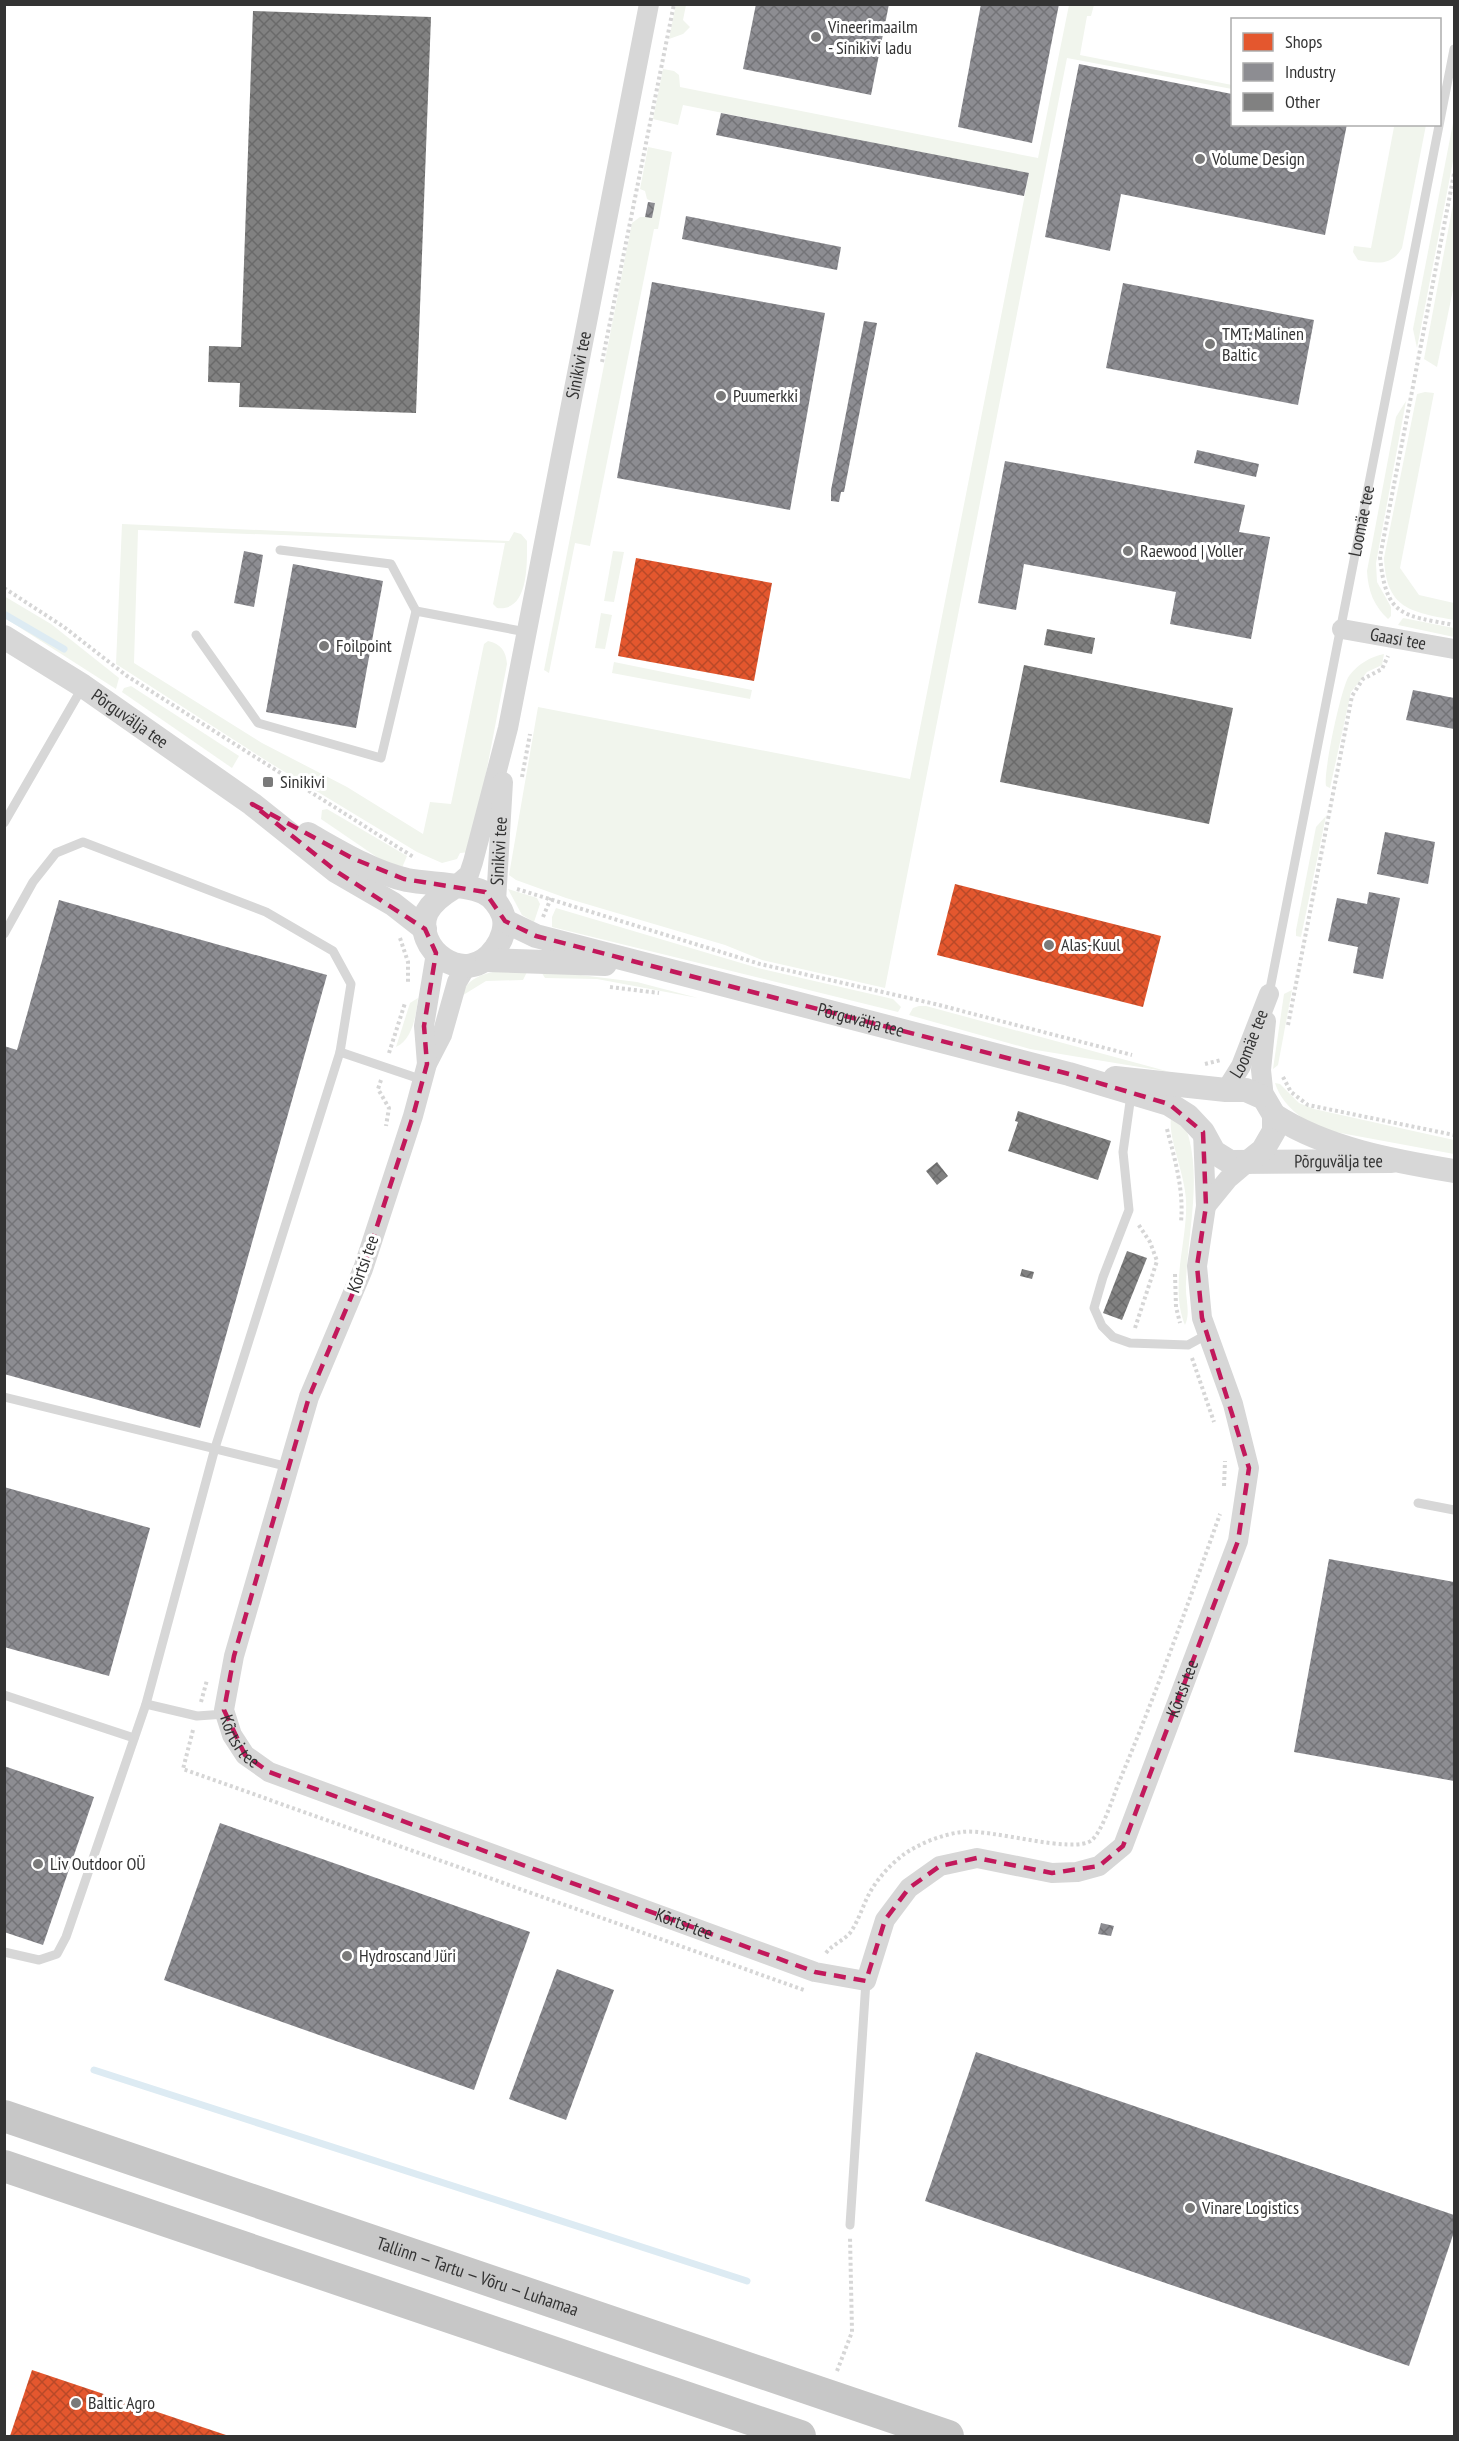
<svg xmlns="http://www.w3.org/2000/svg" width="1459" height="2441" viewBox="0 0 1459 2441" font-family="'PT Sans Narrow',sans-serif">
  <defs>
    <pattern id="shops-cross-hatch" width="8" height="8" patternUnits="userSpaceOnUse" patternTransform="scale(1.5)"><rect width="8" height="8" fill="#e4572e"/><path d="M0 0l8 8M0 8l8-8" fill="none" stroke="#b94928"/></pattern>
    <pattern id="industry-cross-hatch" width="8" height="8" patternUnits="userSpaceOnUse" patternTransform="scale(1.5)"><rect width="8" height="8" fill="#8d8d92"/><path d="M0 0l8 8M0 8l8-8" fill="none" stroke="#747478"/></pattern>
    <pattern id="building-cross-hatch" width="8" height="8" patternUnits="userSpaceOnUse" patternTransform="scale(1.5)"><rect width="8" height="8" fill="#818181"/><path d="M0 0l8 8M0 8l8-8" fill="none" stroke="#6a6a6a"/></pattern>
  </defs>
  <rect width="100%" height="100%" fill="#fff"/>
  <g fill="#f1f5ed">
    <polygon points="676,4 686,5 683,20 690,27 683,34 669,39"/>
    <polygon points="1069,5 1094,5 1091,16 1087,16 1080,55 1232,85 1232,89 1067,58 885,988 762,960 725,945 566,898 516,880 509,875 538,707 910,779 1029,174 683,105 678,125 653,119 663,69 674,71 679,75 680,87 1038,158"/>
    <polygon points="1454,118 1454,156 1417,348 1413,329"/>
    <path d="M1381,125H1426L1402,248C1391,267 1376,263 1358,260L1353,252L1354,246L1371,248L1394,127Z"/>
    <polygon points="648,147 672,152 658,229 654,229 590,546 575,543 549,673 544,670 632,223 640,217 652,217 655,203 647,199 645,191 640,189"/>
    <polygon points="1454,199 1454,285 1437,367 1424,359"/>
    <path d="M1425,392L1434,393L1400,568L1419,595L1454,603V620C1411,612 1386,609 1384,558L1417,394Z"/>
    <path d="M1406,401L1376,563L1377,582L1391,607V616L1388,619C1374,606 1368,591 1367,571L1396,417Z"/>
    <path d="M122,524L509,541L514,532L521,534L527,541C527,564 529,612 497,608L493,604L505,543L138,530L134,663L262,743L347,787L423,834L430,802L451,804L484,644L488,641C501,644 506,651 507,664L471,852L460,853L457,859L442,863L417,852L270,763L116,664Z"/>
    <polygon points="613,551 624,552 614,602 604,601"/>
    <polygon points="4,596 51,624 119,678 116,689 5,618"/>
    <polygon points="601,613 612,615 605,649 595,648"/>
    <polygon points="1403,618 1454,628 1454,637 1398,625"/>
    <path d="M1384,654L1382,665L1367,672L1351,692L1330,788L1326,786C1323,773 1341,688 1349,676C1358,664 1370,657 1384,654Z"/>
    <polygon points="614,662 752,690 750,699 612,673"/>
    <polygon points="131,686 239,756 232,768 122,692 124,688"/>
    <polygon points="327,809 407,856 401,870 387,864 321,819 322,810"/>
    <polygon points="1326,816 1301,937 1296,936 1296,930 1316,827"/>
    <polygon points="508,889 537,898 540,904 534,922 522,915"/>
    <polygon points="556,908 758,968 893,999 901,1007 898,1012 552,927 552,917"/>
    <path d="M529,968L523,980L486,981L460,997C469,969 506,970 529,968Z"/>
    <polygon points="540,970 637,982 698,998 597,979 545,978"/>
    <polygon points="1292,990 1278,1065 1273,1069 1284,994"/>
    <path d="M418,998C416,1015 413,1039 396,1047L410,1003Z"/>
    <polygon points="919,1006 926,1006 1170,1072 1030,1049 909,1015 913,1008"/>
    <path d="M1275,1083L1280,1084L1299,1103L1314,1109L1454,1140V1154L1319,1129C1300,1117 1282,1105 1275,1083Z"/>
    <path d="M1171,1118C1179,1123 1187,1128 1189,1138C1201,1185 1187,1237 1186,1284C1185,1298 1191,1313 1185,1325C1169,1286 1188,1241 1186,1200C1185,1174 1168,1138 1171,1118Z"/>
  </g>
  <g fill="url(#shops-cross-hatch)">
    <polygon points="636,558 772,583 754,681 618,656"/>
    <polygon points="955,884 1161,936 1143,1007 937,955"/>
    <polygon points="32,2370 229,2436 10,2436"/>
  </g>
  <g fill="url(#industry-cross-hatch)">
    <polygon points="756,4 889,4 871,95 743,69"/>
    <polygon points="981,4 1059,4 1032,143 958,127"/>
    <polygon points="1079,64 1232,94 1232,124 1347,124 1325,235 1121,194 1110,251 1045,237"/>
    <polygon points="721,113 1029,173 1024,196 716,135"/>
    <polygon points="648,202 655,203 652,218 645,217"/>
    <polygon points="686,216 841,247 837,270 682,239"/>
    <polygon points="652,282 825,313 790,510 617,478"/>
    <polygon points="1123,283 1314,320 1298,405 1106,368"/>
    <polygon points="864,321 877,323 844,492 841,492 839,502 831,501 831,490"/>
    <polygon points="1197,450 1259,464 1256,477 1194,463"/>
    <polygon points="1005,461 1245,505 1239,532 1270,537 1251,639 1170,624 1176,592 1024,564 1016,610 978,603"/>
    <polygon points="244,551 263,555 254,607 234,603"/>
    <polygon points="293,564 383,581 356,728 266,712"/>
    <polygon points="1413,690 1454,698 1454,729 1406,720"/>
    <polygon points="1385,832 1435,842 1428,884 1377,874"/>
    <polygon points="1369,892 1400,898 1383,979 1353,973 1358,947 1328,941 1337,898 1367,904"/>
    <polygon points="59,900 327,975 200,1428 4,1374 4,1046 17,1050"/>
    <polygon points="4,1487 150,1528 109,1676 4,1647"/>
    <polygon points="1329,1559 1454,1582 1454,1781 1294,1752"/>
    <polygon points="4,1766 94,1797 43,1945 4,1932"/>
    <polygon points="220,1823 530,1932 474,2090 164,1980"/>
    <polygon points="1101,1923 1114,1926 1111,1936 1098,1934"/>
    <polygon points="557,1969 614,1990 566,2120 509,2099"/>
    <polygon points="976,2052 1454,2215 1454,2232 1409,2366 925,2201"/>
  </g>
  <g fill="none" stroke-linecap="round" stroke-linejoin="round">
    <g stroke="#ddebf3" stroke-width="7">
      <polyline points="4,614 64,649"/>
      <polyline points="94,2070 747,2281"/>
    </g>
  </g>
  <g fill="url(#building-cross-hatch)">
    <polygon points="253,11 431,17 416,413 239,407 240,383 208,382 209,346 241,347"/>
    <polygon points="1047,629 1095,638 1092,654 1044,645"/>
    <polygon points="1024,665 1233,708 1209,824 1000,782"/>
    <polygon points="1018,1111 1111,1141 1098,1180 1008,1151 1018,1122 1015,1121"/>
    <polygon points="937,1162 948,1176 937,1185 926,1171"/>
    <polygon points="1127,1251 1147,1258 1122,1320 1103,1313"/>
    <polygon points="1022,1269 1034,1272 1032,1279 1020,1276"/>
  </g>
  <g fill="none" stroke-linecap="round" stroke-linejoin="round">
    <g stroke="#d6d6d6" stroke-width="4" stroke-dasharray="3 3" stroke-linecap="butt">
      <path d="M1454,174L1380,557C1386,617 1402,615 1454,625"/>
      <polyline points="602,362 674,4"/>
      <polyline points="4,588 64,627 127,676 415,858"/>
      <polyline points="522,777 530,734"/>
      <polyline points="517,889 760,964 935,1004 1132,1055"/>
      <polyline points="543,917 551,898"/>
      <polyline points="400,938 408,962 408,984"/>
      <polyline points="610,987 659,993"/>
      <polyline points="1288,1025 1352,696 1363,679 1382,669 1388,656"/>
      <polyline points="389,1053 405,1003"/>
      <polyline points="1205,1064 1221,1060"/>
      <polyline points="1283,1077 1291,1092 1308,1105 1454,1135"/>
      <polyline points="381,1080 378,1089 389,1108 386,1126"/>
      <path d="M1167,1129C1175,1160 1184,1190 1181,1222"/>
      <polyline points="1175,1274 1176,1307 1180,1323"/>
      <polyline points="1135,1328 1157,1261 1150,1242 1138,1224"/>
      <polyline points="1192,1358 1214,1422"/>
      <polyline points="1224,1486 1225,1461"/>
      <polyline points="201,1702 207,1680"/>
      <polyline points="193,1730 183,1769 804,1990"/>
      <path d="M826,1953C833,1944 843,1941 850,1933C858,1922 862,1908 868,1896C876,1880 889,1866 903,1855C918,1844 943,1834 962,1832C989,1828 1074,1855 1092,1840C1103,1830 1113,1797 1119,1782C1156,1694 1188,1604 1220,1514"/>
      <polyline points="837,2371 852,2332 850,2237"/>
    </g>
    <g stroke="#d7d7d7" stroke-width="9">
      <polyline points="280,550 391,564 416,611"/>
      <polyline points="196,635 258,723 381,758 416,611 526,632"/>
      <polyline points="4,823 82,688"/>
      <polyline points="4,934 33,882 56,853 83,842 266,912 333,951 351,984 340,1052 215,1448 146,1704 66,1937 57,1954 39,1960 4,1952"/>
      <path id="s1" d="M1269,994L1454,49"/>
      <polyline points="340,1052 423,1080"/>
      <polyline points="1131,1095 1123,1152 1129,1210 1103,1277 1094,1308 1102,1326 1113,1337 1130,1343 1188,1345 1208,1334"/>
      <polyline points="4,1397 289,1467"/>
      <polyline points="1418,1503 1454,1510"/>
      <polyline points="4,1695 134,1738"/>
      <polyline points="146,1704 197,1716 225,1714"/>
      <polyline points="850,2225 866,1981"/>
    </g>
    <g stroke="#d7d7d7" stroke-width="20">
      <path id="s2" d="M1342,629L1454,649"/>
      <path id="s3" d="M453,888L469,874L473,862L508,728L649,4"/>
      <path id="s4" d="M496,902L503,782"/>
      <path id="s5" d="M466,967L457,982L442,1035L427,1064L413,1116L363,1269L309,1397L234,1656L224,1710L232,1735L245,1755L269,1772L815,1972L866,1981L885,1920L909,1888L940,1866L977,1858L1052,1873L1077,1872L1099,1866L1123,1846L1238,1541L1249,1468L1233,1404L1202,1318L1197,1266L1206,1206L1203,1132"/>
      <polyline points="427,1064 424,1026 436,953"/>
      <path id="s6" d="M1226,1090L1241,1066L1269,994"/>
      <polyline points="1264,1098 1261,1070 1266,1021"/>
      <polyline points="1206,1206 1228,1179 1248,1162"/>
    </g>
    <g stroke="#d7d7d7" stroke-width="24">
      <path id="s7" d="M4,637L83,686L252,804L336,871L393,904L425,929"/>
      <path d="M308,834C338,851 372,872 407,880C428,884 465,884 483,892C492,896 500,906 503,915C507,926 502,940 495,949C466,990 411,948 427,912C433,901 443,894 453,888"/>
      <path id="s8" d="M505,921L536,936L1069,1074L1169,1104L1188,1116L1203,1132L1214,1152L1230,1162L1391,1161"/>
      <polyline points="487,960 605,964"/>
      <polyline points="1115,1078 1226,1090 1246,1090 1264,1098 1274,1115 1274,1131 1263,1150 1248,1162"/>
      <path d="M1274,1115C1326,1149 1394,1161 1454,1171"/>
    </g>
    <g stroke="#c7c7c7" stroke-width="32">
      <path id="s9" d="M4,2116L948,2436"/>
      <polyline points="4,2166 800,2436"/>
    </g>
  </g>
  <path fill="none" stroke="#c2185b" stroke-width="4.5" stroke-dasharray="12 8" stroke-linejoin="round" d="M252,804L354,859L404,879L485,892L505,921L536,936L1069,1074L1169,1104L1203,1132L1206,1206L1197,1266L1202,1318L1249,1468L1238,1541L1123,1846L1099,1866L1052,1873L977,1858L940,1866L909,1888L885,1920L866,1981L815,1972L269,1772L245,1755L224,1710L234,1656L309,1397L363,1269L413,1116L427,1064L424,1026L436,953L425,929L336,871Z"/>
  <g fill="#7a7a7a" stroke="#fff" stroke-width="2">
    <circle cx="816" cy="37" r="6"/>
    <circle cx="1200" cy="159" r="6"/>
    <circle cx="1210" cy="344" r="6"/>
    <circle cx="721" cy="396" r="6"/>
    <circle cx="1128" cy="551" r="6"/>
    <circle cx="324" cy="646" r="6"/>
    <rect x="262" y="776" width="12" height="12" rx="3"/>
    <circle cx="1049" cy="945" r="6"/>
    <circle cx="38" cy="1864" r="6"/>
    <circle cx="347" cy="1956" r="6"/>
    <circle cx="1190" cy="2208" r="6"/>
    <circle cx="76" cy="2403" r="6"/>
  </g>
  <g text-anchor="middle" stroke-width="6" stroke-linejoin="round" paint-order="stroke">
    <g font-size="18" fill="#333" stroke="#fff" text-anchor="start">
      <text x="828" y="33">Vineerimaailm<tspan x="828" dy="21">- Sinikivi ladu</tspan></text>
      <text x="1212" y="165">Volume Design</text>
      <text x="1222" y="340">TMT. Malinen<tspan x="1222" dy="21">Baltic</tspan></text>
      <text x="733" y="402">Puumerkki</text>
      <text x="1140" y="557">Raewood | Voller</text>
      <text x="336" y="652">Foilpoint</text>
      <text x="280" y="788">Sinikivi</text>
      <text x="1061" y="951">Alas-Kuul</text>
      <text x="50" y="1870">Liv Outdoor OÜ</text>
      <text x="359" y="1962">Hydroscand Jüri</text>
      <text x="1202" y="2214">Vinare Logistics</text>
      <text x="88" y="2409">Baltic Agro</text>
    </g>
    <g font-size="18" fill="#333" stroke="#fff">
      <text dy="6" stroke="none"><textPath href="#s3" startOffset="542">Sinikivi tee</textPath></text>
      <text dy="6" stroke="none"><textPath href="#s1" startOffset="482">Loomäe tee</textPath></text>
      <text dy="6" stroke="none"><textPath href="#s2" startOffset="57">Gaasi tee</textPath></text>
      <text dy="6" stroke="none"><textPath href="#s7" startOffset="150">Põrguvälja tee</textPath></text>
      <text dy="6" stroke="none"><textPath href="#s4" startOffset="51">Sinikivi tee</textPath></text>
      <text dy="6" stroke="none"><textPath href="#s8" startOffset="370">Põrguvälja tee</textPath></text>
      <text dy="6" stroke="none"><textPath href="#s6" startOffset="52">Loomäe tee</textPath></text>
      <text dy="6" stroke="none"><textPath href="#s8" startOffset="884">Põrguvälja tee</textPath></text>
      <text transform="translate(363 1264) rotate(-70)" y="6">Kõrtsi tee</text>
      <text dy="6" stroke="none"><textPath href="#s5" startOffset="2000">Kõrtsi tee</textPath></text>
      <text dy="6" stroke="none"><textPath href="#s5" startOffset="819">Kõrtsi tee</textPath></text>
      <text dy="6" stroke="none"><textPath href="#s5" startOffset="1305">Kõrtsi tee</textPath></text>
      <text dy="6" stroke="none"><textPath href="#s9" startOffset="500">Tallinn — Tartu — Võru — Luhamaa</textPath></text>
    </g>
  </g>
  <rect width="1459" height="2441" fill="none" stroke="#333333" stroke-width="12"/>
  <rect x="1231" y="18" width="210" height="108" fill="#ffffff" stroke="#adadad" stroke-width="1.5"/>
  <rect x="1243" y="33" width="30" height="18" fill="#e4572e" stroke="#adadad" stroke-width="1.5"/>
  <text x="1285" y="48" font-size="18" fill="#333333">Shops</text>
  <rect x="1243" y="63" width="30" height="18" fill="#8d8d92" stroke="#adadad" stroke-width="1.5"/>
  <text x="1285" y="78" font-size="18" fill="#333333">Industry</text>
  <rect x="1243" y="93" width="30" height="18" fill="#818181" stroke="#adadad" stroke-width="1.5"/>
  <text x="1285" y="108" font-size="18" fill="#333333">Other</text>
</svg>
